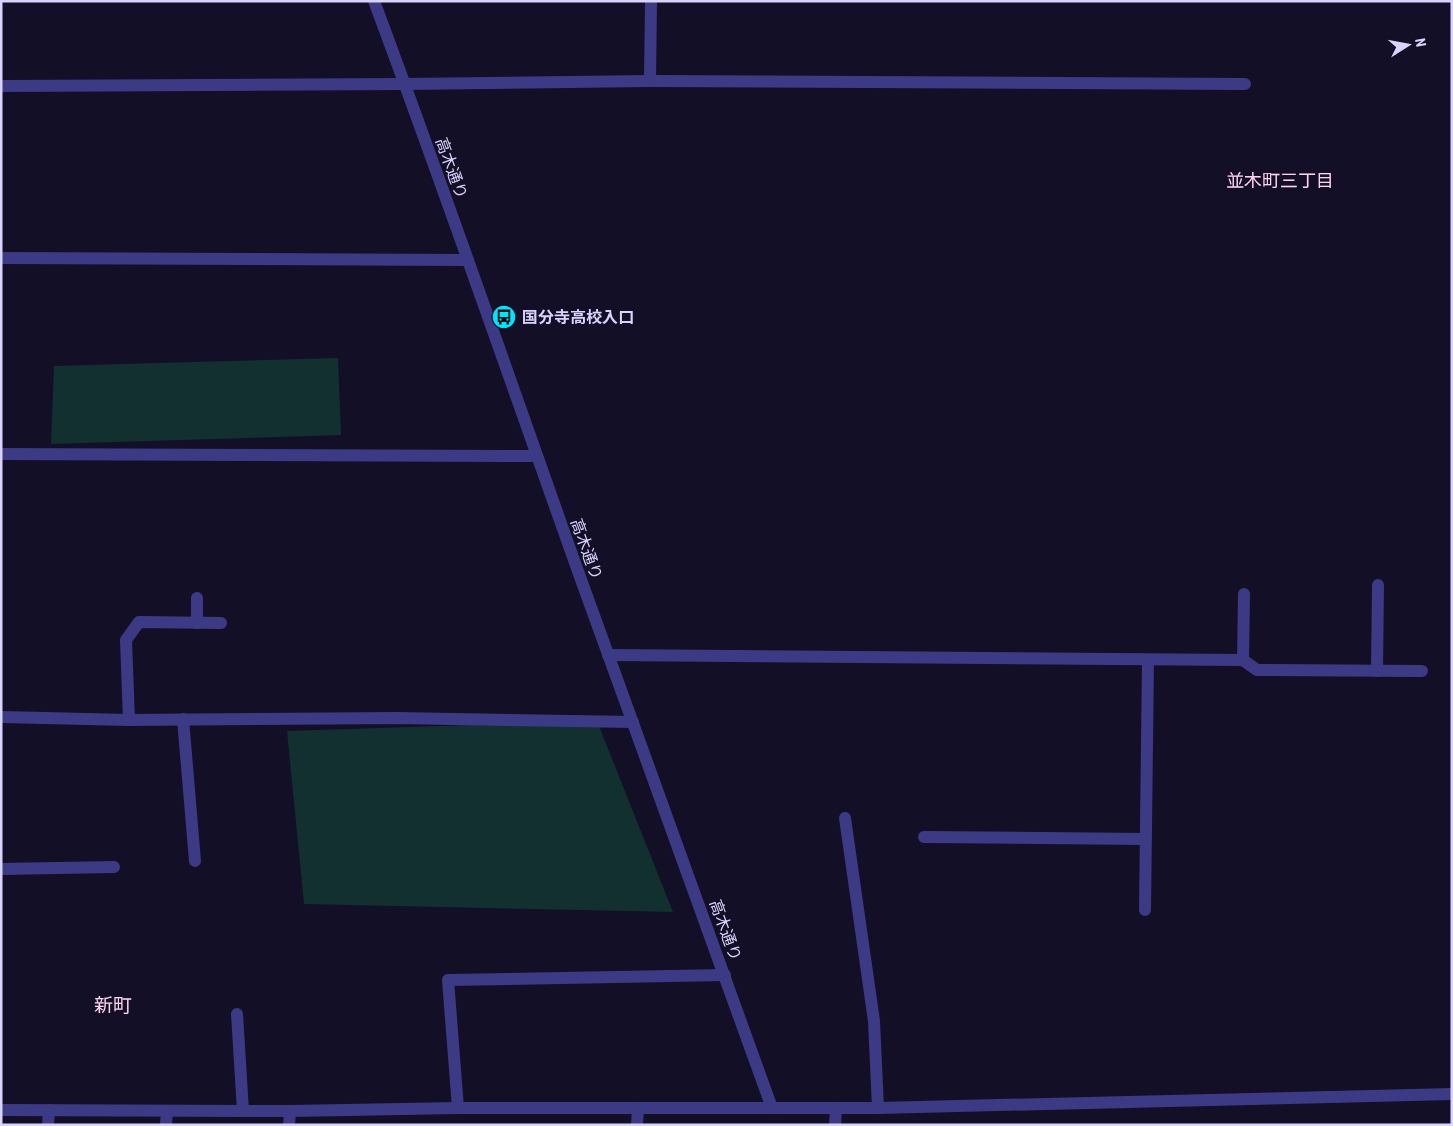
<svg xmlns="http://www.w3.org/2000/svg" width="1453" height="1126" viewBox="0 0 1453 1126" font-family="'Roboto Condensed','Noto Sans JP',sans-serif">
  <rect width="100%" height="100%" fill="#130f26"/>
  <g fill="#12302f">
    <polygon points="338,358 341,435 51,444 54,366"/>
    <polygon points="597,721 673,912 304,904 287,731"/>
  </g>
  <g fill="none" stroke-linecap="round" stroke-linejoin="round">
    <g stroke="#3d3a85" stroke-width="12">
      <polyline points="197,623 197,598"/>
      <polyline points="183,719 195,861"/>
      <polyline points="129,720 126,640 139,622 221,623"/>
      <polyline points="237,1014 243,1111"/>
      <polyline points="458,1108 448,980 725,975"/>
      <polyline points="48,1125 49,1110"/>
      <polyline points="289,1125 290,1111"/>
    </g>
    <g stroke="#3d3a85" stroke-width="12">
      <polyline points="650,81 651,1"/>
      <polyline points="1,86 405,84 650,81 1245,84"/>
      <polyline points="1,258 468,260"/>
      <polyline points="1,454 537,456"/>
      <polyline points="608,655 1243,660 1257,670 1422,671"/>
      <polyline points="1243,660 1244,594"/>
      <polyline points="1377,671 1378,585"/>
      <polyline points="1,717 129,720 397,718 633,722"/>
      <polyline points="845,818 874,1021 878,1108"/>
      <polyline points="924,837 1146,839"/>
      <polyline points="1,869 114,867"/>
      <polyline points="1145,910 1148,660"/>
      <polyline points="1,1110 290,1111 458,1108 878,1108 1452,1094"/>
      <polyline points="166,1125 167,1111"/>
      <polyline points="637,1125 638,1108"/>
      <polyline points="835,1125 836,1108"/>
    </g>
    <path stroke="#3d3a85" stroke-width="12" d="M374,1C445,191 511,383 579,574C643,752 709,929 772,1108"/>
  </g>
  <defs>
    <g id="bus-disc" transform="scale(1.25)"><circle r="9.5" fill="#00e5ff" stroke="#130f26"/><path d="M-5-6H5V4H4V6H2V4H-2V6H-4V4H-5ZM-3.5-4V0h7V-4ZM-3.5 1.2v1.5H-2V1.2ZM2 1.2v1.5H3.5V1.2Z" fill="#111"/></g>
  </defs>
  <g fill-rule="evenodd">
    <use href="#bus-disc" x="504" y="317"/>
  </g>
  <g text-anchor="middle" stroke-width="5" stroke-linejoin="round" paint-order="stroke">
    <g font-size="16" fill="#d9d4ff" stroke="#130f26">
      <text transform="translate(452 168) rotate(70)" y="6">高木通り</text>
      <text transform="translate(587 549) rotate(70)" y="6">高木通り</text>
      <text transform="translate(726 930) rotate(70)" y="6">高木通り</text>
    </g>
    <g font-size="16" font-weight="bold" fill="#d9d4ff" stroke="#130f26" text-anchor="start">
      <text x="522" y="323">国分寺高校入口</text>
    </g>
    <g font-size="18" fill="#ffd6f0" stroke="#130f26">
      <text x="1280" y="187">並木町三丁目</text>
    </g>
    <g font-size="19" fill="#ffd6f0" stroke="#130f26">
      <text x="113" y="1012">新町</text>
    </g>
  </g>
  <rect width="1453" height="1126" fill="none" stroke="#d9d4ff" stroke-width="5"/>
  <g transform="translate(1408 45) rotate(79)" stroke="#130f26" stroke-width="4" paint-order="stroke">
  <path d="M0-4L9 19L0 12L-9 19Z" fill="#d9d4ff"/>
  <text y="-8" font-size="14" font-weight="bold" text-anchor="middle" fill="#d9d4ff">N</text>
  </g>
</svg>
